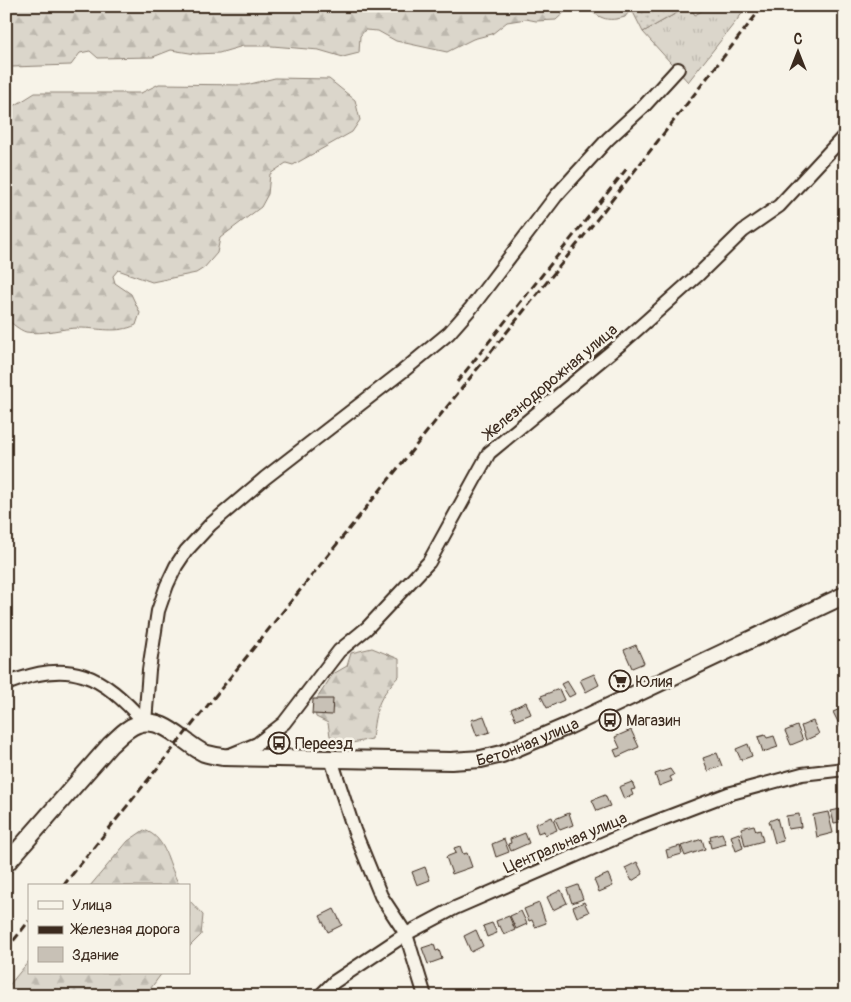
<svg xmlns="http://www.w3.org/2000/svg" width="851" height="1002" viewBox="0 0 851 1002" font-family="Pangolin,sans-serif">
  <defs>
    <pattern id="grass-tufts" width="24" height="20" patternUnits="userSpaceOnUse" patternTransform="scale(1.25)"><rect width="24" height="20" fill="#dbd6cb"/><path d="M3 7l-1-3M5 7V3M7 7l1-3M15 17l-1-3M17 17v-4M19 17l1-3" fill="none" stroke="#bdb8ae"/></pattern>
    <pattern id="forest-firs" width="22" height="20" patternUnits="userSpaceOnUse" patternTransform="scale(1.25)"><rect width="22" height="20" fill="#dbd6cb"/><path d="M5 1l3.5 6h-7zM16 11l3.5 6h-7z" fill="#bdb8ae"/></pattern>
    <pattern id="garden-dots" width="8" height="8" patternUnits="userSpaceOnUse" patternTransform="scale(1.25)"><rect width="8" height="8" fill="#dbd6cb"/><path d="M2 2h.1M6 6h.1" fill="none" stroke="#bdb8ae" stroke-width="1.8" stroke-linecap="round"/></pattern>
  </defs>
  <rect width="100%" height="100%" fill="#f7f3e8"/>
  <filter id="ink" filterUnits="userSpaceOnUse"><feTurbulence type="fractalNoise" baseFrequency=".02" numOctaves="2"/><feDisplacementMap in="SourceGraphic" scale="10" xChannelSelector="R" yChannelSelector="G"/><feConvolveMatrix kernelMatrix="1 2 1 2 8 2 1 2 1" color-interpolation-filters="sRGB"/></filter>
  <g filter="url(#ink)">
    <polygon fill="url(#grass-tufts)" stroke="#8b8074" points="689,6 695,15 710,6 748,6 688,82 643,32"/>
    <g fill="url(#forest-firs)" stroke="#8b8074">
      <polygon points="6,6 579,6 570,7 556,20 536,21 526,19 507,22 492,34 473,39 447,52 396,41 378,31 365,30 360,36 359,53 343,57 319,50 272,46 243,46 219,53 196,54 171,50 153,57 98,58 90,51 80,53 71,65 12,67 6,66"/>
      <path d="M580,6H633L625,17C601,24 600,14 580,6Z"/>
      <path d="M275,78L329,79L355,100L360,120L352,132L293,165L286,163L270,174L268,194L261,207L220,238L217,253L204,268L196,273L152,282L118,270L113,276L115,283L131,294L140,313L136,325C117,334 99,328 79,328C61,328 44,335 26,332C19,330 12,323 6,319V111L35,93H141L159,84L246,85Z"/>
      <path d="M372,648L399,659V676C377,699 376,708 372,739L347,744L330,736L328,723L316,717L314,703L333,674L347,666L351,653Z"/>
      <path d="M144,830C168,838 167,865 180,886H90L128,841Z"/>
      <polygon points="189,900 203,915 201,935 189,947"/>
      <polygon points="29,961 29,973 162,973 145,996 6,996 6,989"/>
    </g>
    <polygon fill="url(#garden-dots)" stroke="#8b8074" points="633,6 689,6 643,32 631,8"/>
    <g fill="#c8c1b6" stroke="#3b2a1e">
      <polygon points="636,645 644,663 632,668 624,650"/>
      <polygon points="594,674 599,685 586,692 580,680"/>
      <polygon points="625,674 628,682 617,687 613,679"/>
      <polygon points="567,681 575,694 569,697 561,684"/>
      <polygon points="559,689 564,700 547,708 541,696"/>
      <polygon points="313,699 333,699 332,715 312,714"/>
      <polygon points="526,702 531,714 516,720 511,709"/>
      <polygon points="840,709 845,720 845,726 841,728 833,712"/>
      <polygon points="484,716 490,732 477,736 471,720"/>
      <polygon points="813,721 819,734 806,740 801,726"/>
      <polygon points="797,726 803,740 791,745 785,731"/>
      <polygon points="631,730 639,747 617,757 614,750 620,748 615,737"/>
      <polygon points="765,735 767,738 774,736 778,747 763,752 758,737"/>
      <polygon points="748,744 752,756 741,760 736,749"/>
      <polygon points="717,753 722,766 708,771 703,758"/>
      <polygon points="670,769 674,775 670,777 672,781 659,786 655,774"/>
      <polygon points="632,782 635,789 631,790 633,795 624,799 619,787"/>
      <polygon points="605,795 610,806 597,811 592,800"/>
      <polygon points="845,808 845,821 834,823 831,811"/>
      <polygon points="828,812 833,833 817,837 813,815"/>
      <polygon points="569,813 573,825 560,830 555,819"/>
      <polygon points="799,814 801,827 788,829 786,816"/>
      <polygon points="552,817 557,830 545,835 544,831 538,833 535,824"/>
      <polygon points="777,818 783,841 775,843 769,821"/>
      <polygon points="754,825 756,831 760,830 763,841 745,846 741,828"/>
      <polygon points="525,833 529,843 511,851 508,844 511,843 510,839"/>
      <polygon points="722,833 726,844 711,848 709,840 711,840 710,836"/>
      <polygon points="739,833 743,848 736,851 731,836"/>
      <polygon points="504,839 509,852 496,857 492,844"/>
      <polygon points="702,839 705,849 685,856 681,846"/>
      <polygon points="460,846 463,854 467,853 472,867 452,874 446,857 456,853 454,848"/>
      <polygon points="680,846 682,854 668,858 666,850"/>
      <polygon points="637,862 643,874 632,881 625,868"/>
      <polygon points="425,867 430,880 417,885 412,872"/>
      <polygon points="608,874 613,886 599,892 594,880"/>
      <polygon points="578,885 583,899 572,903 567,889"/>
      <polygon points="561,890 567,903 553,910 547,897"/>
      <polygon points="584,902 589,912 577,917 573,907"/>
      <polygon points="539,903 546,923 535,927 532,920 529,921 524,909"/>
      <polygon points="334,909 342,925 328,932 320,916"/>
      <polygon points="521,911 527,924 516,929 510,916"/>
      <polygon points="509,916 515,930 504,935 500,926 498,927 496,921"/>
      <polygon points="492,923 497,933 487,937 483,926"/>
      <polygon points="476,930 483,946 471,952 464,936"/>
      <polygon points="434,944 436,951 439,950 442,959 428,964 422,948"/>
    </g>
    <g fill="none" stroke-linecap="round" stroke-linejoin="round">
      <g stroke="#3b2a1e" stroke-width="16">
        <g id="minor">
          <path d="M6,684C71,658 101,674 145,723"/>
          <polyline points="145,723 149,670 158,611 167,585 176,566 186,551 210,525 265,478 403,371 449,333 471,308 556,196 608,139 644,106 678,69"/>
          <polyline points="230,755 257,744 284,723 339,651 367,628 429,562 489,453 623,342 699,274 743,231 779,206 845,135"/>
          <polyline points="331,759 354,830 381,896 406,934 425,996"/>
          <polyline points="320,996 334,982 406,934 455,908 639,828 728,794 802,774 845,769"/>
        </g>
      </g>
      <g stroke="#3b2a1e" stroke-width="20">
        <g id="major">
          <path id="s1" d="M6,864L110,745C118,738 126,728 138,724C164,716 183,743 204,753C210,755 217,756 223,757L451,761L481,759L502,754L568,726L845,595"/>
        </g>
      </g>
      <use href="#minor" stroke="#f7f3e8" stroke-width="12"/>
      <use href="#major" stroke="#f7f3e8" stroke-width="16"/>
      <g stroke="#3b2a1e" stroke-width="3" stroke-dasharray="8 4" stroke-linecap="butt">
        <polyline points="457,382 628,167"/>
        <polyline points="63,886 587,232 763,6"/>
        <polyline points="6,950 29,921"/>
      </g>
    </g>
  </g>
  <defs>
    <g id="supermarket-ring" transform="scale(1.125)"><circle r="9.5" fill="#f7f3e8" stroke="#3b2a1e" stroke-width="1.5"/><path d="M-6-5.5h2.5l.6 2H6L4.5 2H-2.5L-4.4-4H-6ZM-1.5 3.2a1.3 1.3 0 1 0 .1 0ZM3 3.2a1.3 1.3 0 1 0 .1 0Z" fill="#3b2a1e"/></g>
    <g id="bus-ring" transform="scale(1.125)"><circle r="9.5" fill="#f7f3e8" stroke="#3b2a1e" stroke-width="1.5"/><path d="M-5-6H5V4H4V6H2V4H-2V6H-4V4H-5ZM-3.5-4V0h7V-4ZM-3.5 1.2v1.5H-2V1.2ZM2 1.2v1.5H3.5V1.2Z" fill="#3b2a1e"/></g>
  </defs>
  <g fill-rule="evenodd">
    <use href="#supermarket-ring" x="620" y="681"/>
    <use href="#bus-ring" x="610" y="720"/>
    <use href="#bus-ring" x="279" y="743"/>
  </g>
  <g text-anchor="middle" stroke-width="5" stroke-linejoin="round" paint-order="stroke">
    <g font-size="16" fill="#3b2a1e" stroke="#f7f3e8">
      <text transform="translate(550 381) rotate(-40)" y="6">Железнодорожная улица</text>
      <text dy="6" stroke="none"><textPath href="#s1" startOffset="595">Бетонная улица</textPath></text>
      <text transform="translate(565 842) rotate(-23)" y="6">Центральная улица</text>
    </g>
    <g font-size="16" fill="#3b2a1e" stroke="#f7f3e8" text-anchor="start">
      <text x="636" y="687">Юлия</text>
      <text x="626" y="726">Магазин</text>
      <text x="295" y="749">Переезд</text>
    </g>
  </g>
  <rect width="851" height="1002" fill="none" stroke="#f7f3e8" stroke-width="25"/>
  <rect x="12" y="12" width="826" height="977" fill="none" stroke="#3b2a1e" stroke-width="2" filter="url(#ink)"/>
  <rect x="28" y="884" width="162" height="90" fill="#f7f3e8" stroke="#aca397"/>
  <rect x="38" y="901" width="25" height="8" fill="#f7f3e8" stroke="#aca397"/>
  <text x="72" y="910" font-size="15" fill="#3b2a1e">Улица</text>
  <rect x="38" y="926" width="25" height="8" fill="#3b2a1e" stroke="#aca397"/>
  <text x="72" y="934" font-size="15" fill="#3b2a1e">Железная дорога</text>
  <rect x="38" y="947" width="25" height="15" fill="#c8c1b6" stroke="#aca397"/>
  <text x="72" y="960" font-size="15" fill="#3b2a1e">Здание</text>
  <g transform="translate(798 52)" stroke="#f7f3e8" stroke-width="4" paint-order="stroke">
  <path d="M0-4L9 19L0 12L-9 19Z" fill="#3b2a1e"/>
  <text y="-8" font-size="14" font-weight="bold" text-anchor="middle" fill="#3b2a1e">С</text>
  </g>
</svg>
